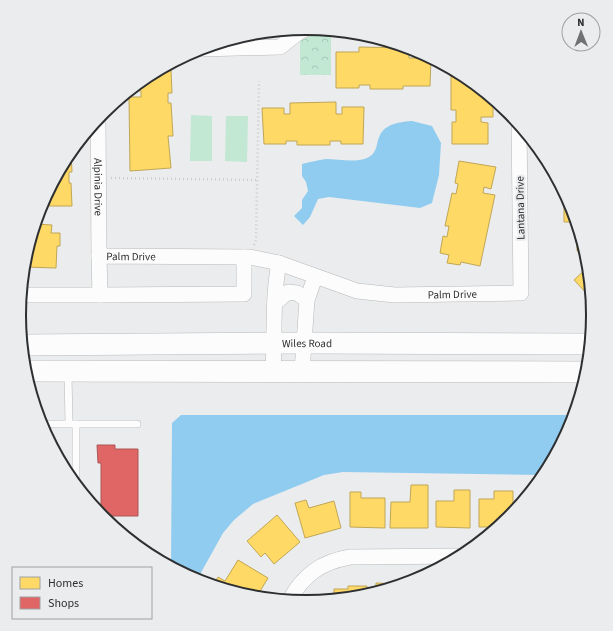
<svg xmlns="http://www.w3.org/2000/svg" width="613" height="631" viewBox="0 0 613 631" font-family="'Source Sans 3',sans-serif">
  <defs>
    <pattern id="park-crowns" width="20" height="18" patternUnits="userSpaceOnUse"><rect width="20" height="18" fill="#c2e8d4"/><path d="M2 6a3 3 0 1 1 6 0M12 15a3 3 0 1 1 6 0" fill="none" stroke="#a7c7b6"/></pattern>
  </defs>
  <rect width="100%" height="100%" fill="#ebeced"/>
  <g fill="#c2e8d4">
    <polygon points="191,115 212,116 212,161 190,161"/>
    <polygon points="226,116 248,116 247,162 225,161"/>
  </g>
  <polygon fill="url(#park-crowns)" points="316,33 331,33 331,75 300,75 300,41"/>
  <g fill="#90ccf0">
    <path d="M412,121L432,126L441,143L439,175L432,203L420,208L329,197L318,199L310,217L303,225L294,216L302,208V200L308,191L306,182L302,176V164C310,162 318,160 326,159C338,159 355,163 367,158C387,150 364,124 412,121Z"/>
    <polygon points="181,415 575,415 572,426 546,475 343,472 324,475 253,504 234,520 223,533 198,578 195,580 171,568 172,423"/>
  </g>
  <g fill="#ffd966" stroke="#c0a656">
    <polygon points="359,47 409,48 409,58 431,58 430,86 403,86 403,89 370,89 370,85 359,85 359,88 336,88 336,52 359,52"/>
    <polygon points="451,69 466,77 493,98 493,117 481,117 481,122 488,123 488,144 452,144 452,122 456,122 456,110 451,110"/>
    <polygon points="158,70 171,70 172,93 168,93 168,103 171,103 173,136 168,136 171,168 130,171 129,97 141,97 141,91 135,91 135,86"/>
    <polygon points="336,102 336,114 342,114 342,107 364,107 363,144 341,144 341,141 330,141 330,145 297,145 297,141 286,141 286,144 264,144 262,108 284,108 284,114 290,114 290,103"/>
    <polygon points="71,151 72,172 69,172 69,183 71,183 72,206 41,206"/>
    <polygon points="459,161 496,167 491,189 484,187 483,193 495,195 480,266 461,262 460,265 447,263 449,255 440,253 443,236 447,237 449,226 445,226 452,193 456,194 458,184 455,183"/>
    <polygon points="564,197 568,197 572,206 577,222 564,222"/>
    <polygon points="35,224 52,225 51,233 60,233 60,246 57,246 56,268 24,267"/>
    <polygon points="577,226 578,226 586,251 577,251"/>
    <polygon points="589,266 592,296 591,298 574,280"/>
    <polygon points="411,485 428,485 428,528 390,528 391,502 410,502"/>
    <polygon points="454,490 470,490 470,528 436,527 436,501 454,501"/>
    <polygon points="494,491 513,491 513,515 500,527 479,527 479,499 494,499"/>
    <polygon points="350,492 361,492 361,498 385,498 385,528 350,527"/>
    <polygon points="306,500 309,508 334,501 341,528 305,538 295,503"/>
    <polygon points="277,515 300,542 274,564 265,553 261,557 247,541"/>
    <polygon points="238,560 268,578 256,598 229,591 215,582 218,577 225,581"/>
    <polygon points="376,583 399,584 399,586 376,594"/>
    <polygon points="348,586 367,586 367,596 334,600 334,589 348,589"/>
  </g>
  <polygon fill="#e06666" stroke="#ab5656" points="97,445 115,445 115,449 138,449 138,516 101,516 101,463 98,463"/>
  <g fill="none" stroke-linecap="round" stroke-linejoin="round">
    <g stroke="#b8b9ba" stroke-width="8">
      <g id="service">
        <polyline points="68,374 69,423"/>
        <polyline points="76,424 137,424"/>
        <polyline points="43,430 43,424 76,424 76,485"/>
      </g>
    </g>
    <g stroke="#b8b9ba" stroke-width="16">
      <g id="minor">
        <polyline points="201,49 280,47 299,32 308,28"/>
        <path id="s1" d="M98,119L99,256"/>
        <path id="s2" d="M21,295H100L99,256L250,257L279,263L357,291L395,295L521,293L519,123"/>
        <polyline points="100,295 244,294 244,257"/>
        <polyline points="275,303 288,292 297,293 307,300"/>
        <path d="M273,372C275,336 272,299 279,263"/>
        <polyline points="302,372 307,300 315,277"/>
        <path d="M289,601C303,575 321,562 350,557L464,556"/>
      </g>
    </g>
    <g stroke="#b8b9ba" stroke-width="22">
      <g id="secondary">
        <path id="s3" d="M22,345L303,343L591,344"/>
        <polyline points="25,371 588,372"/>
      </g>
    </g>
    <g stroke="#cccccd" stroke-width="2.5" stroke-dasharray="1 3" stroke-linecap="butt">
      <polyline points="111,178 258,180"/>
      <polyline points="254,245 256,240 259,81"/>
    </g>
    <use href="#service" stroke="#fcfcfc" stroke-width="7"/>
    <use href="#minor" stroke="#fcfcfc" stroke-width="15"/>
    <use href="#secondary" stroke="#fcfcfc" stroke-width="21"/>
  </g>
  <g text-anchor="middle" stroke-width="4" stroke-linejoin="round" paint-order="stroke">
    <g font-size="11" fill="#2e2f30" stroke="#eaecee">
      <text dy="4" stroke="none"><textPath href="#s1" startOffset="68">Alpinia Drive</textPath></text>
      <text transform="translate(520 208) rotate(-91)" y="4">Lantana Drive</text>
      <text dy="4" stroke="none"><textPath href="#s2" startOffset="150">Palm Drive</textPath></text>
      <text dy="4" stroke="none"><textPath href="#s2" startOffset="477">Palm Drive</textPath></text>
      <text dy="4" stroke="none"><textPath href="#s3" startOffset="285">Wiles Road</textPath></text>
    </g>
  </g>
  <path d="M0 0H613V631H0ZM26 315a280 280 0 1 1 560 0a280 280 0 1 1-560 0Z" fill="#eaecee" fill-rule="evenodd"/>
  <path fill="none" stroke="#2e2f30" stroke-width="2" d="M26 315a280 280 0 1 1 560 0a280 280 0 1 1-560 0Z"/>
  <rect x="12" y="567" width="140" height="52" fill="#eaecee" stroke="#9fa0a2"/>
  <rect x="20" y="577" width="20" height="12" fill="#ffd966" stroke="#9fa0a2"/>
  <text x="48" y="587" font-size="12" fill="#2e2f30">Homes</text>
  <rect x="20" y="597" width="20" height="12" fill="#e06666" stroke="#9fa0a2"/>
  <text x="48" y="607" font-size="12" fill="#2e2f30">Shops</text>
  <g transform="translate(581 32) rotate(359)"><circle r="19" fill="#eaecee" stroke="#9fa0a2"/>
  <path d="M0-3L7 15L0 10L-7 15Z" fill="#707172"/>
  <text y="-6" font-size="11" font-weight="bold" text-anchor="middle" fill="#2e2f30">N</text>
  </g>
</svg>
